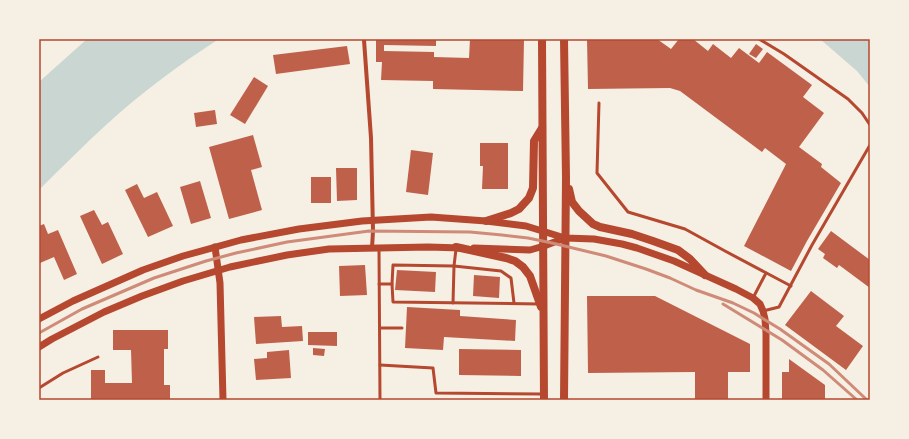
<svg xmlns="http://www.w3.org/2000/svg" width="909" height="439" viewBox="0 0 909 439" font-family="'Sofia Sans Condensed',sans-serif">
  <rect width="100%" height="100%" fill="#f6efe4"/>
  <g fill="#c9d6d2">
    <path d="M87,39H219C180,64 142,92 107,124C84,145 61,168 39,190V82Z"/>
    <polygon points="820,39 870,39 870,87 857,71"/>
  </g>
  <g fill="#bf614a">
    <polygon points="376,39 436,39 436,46 384,45 384,51 434,52 434,57 469,58 470,39 524,40 523,91 433,89 433,81 381,80 382,62 376,62"/>
    <polygon points="587,39 657,39 671,49 679,39 693,39 708,51 713,44 731,58 739,48 759,63 767,52 812,85 803,97 824,113 799,147 822,164 821,167 841,183 807,241 791,271 744,246 784,168 786,164 765,148 762,152 680,91 670,88 588,89"/>
    <polygon points="756,44 763,49 756,58 749,54"/>
    <polygon points="347,46 350,64 276,74 273,55"/>
    <polygon points="254,77 268,86 245,124 230,115"/>
    <polygon points="215,110 217,124 196,127 194,113"/>
    <polygon points="253,135 262,167 251,170 262,210 229,219 209,147"/>
    <polygon points="480,143 508,143 508,189 482,189 483,166 480,166"/>
    <polygon points="411,150 433,153 428,195 406,192"/>
    <polygon points="336,168 357,168 357,200 337,201"/>
    <rect x="311" y="177" width="20" height="26"/>
    <polygon points="200,181 211,218 191,224 180,187"/>
    <polygon points="137,184 144,198 157,192 173,226 148,237 125,190"/>
    <polygon points="94,210 102,225 108,222 123,254 102,264 80,216"/>
    <polygon points="44,224 48,234 58,230 77,274 64,280 54,257 40,263 39,260 39,226"/>
    <polygon points="831,231 870,260 870,288 839,265 837,268 823,258 825,254 818,249"/>
    <polygon points="365,265 367,295 340,296 339,266"/>
    <polygon points="397,270 436,272 435,292 395,290"/>
    <polygon points="474,275 500,277 499,298 473,296"/>
    <polygon points="811,291 844,316 836,326 863,346 846,370 785,325"/>
    <polygon points="587,296 655,296 750,344 750,372 728,372 728,400 695,400 695,372 588,373"/>
    <polygon points="407,307 460,310 460,316 516,320 515,341 444,337 443,350 405,348"/>
    <polygon points="281,316 282,327 302,326 303,341 256,344 254,317"/>
    <polygon points="113,330 168,330 168,349 164,349 164,385 170,385 170,400 91,400 91,370 105,370 105,383 132,383 131,350 113,350"/>
    <polygon points="308,332 337,332 337,346 308,345"/>
    <polygon points="313,348 325,349 324,356 313,355"/>
    <polygon points="459,349 521,350 521,376 459,375"/>
    <polygon points="289,350 291,378 256,380 254,359 267,358 267,352"/>
    <polygon points="789,359 825,385 825,400 782,400 782,372 789,372"/>
  </g>
  <g fill="none" stroke-linecap="round" stroke-linejoin="round">
    <g stroke="#b5482f" stroke-width="3">
      <polyline points="759,39 784,54 848,99 862,113 870,125"/>
      <polyline points="599,103 597,173 628,212 685,229 725,251 791,286"/>
      <polyline points="379,249 380,400"/>
      <polyline points="379,284 392,284 393,302 539,304"/>
      <polyline points="392,284 393,265 454,266 456,249"/>
      <polyline points="753,298 766,273"/>
      <polyline points="453,303 454,266 501,271 511,278 514,303"/>
      <polyline points="763,311 779,307 812,245 870,145"/>
      <polyline points="380,328 402,328"/>
      <polyline points="380,365 433,368 436,393 542,394"/>
      <polyline points="39,388 63,373 98,357"/>
    </g>
    <polyline stroke="#b5482f" stroke-width="4" points="364,40 371,138 373,231 372,248"/>
    <g stroke="#b5482f" stroke-width="7">
      <polyline points="215,247 220,283 223,400"/>
      <polyline points="474,248 530,250 544,246 565,238"/>
      <polyline points="39,319 73,301 143,270 183,256 241,240 299,229 362,221 431,217 486,221 526,226 565,238 594,239 622,244 637,248 674,261 736,289 753,298 760,304 763,311 765,319 766,333 766,400"/>
      <polyline points="39,347 52,339 104,312 142,296 183,281 230,267 287,255 329,249 428,247 461,248"/>
    </g>
    <g stroke="#b5482f" stroke-width="8">
      <polyline points="542,39 544,400"/>
      <polyline points="569,189 572,202 579,211 593,224 600,227 632,234 653,241 678,250 690,259 705,275"/>
      <polyline points="486,221 511,213 519,209 529,198 533,188 534,141 542,128"/>
      <polyline points="456,247 506,258 515,261 523,267 530,276 541,307"/>
      <polyline points="564,400 566,178 564,39"/>
    </g>
    <g stroke="#cf8b77" stroke-width="3">
      <polyline points="723,304 782,340 823,370 857,400"/>
      <polyline points="39,333 82,309 154,278 206,261 236,253 287,242 369,231 470,232 502,235 528,238 552,243 606,256 646,269 670,278 696,290 733,303 754,313 780,329 829,364 867,400"/>
    </g>
  </g>
  <rect width="909" height="439" fill="none" stroke="#f6efe4" stroke-width="80"/>
  <rect x="40" y="40" width="829" height="359" fill="none" stroke="#b5482f" stroke-width="1.5"/>
</svg>
